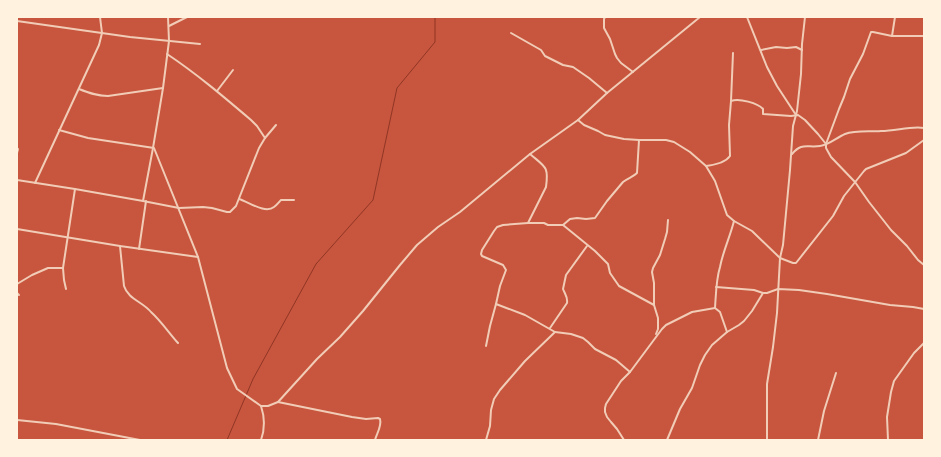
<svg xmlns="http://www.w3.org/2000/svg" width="941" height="457" viewBox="0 0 941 457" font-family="'DM Sans',sans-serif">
  <rect width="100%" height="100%" fill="#c8553d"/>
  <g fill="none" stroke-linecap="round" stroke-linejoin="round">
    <polyline stroke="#8f3625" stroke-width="1" points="227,440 253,379 316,264 373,200 397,88 435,42 435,17"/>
    <g stroke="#f1ccb7" stroke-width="2">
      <polyline points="605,17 604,19 604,28 610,39 615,54 617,58 621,63 633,72"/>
      <polyline points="747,17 767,67 777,86 796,115"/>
      <polyline points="17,21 130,37 200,44"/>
      <polyline points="169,26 187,17"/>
      <polyline points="511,33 541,50 545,56 563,65 573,67 589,78 607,93"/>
      <polyline points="892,36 895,17"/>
      <polyline points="761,50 776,47 787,48 796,47 802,50"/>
      <path d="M167,54C197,74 224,97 251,120L257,126L265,138"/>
      <path d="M79,89C89,93 97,96 108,96L163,88"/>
      <polyline points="217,91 233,70"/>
      <polyline points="731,101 733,53"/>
      <polyline points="578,120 584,125 598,131 605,135 624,139 639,140 666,140 674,142 690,152 706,166 715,181 727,215 734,221 752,231 780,258 793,263 796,263 833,216 844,196 864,171 866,169 906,153 924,140"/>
      <polyline points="59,130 88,138 154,148 198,257 227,368 237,389 261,406 268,406 278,402 317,359 340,337 363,311 400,265 417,245 438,227 460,212 530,154 578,120 607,93 700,17"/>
      <polyline points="826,144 839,109 844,97 850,79 863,54 871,32 873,32 892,36 924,36"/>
      <polyline points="17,153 18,149"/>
      <path d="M792,154C802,142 807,148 820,146C829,145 836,138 845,134C855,130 870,132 881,131C896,131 910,126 924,128"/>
      <path d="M706,166C714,165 725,163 730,156L729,125L731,101C739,98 758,103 763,109V114L791,116L798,115L805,120L818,134L826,144V148L831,157L855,182L869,202L891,230L907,246L918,260L924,265"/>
      <polyline points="17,180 75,189 143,201 179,208 203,207 212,208 227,212 230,212 236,206 259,148 265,138 276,125"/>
      <polyline points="35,183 99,45 102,33 100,17"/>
      <path d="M239,199C249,202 265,214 274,207C277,205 279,202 281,200H294"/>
      <polyline points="143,201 153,148 163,88 169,41 168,17"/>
      <path d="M528,223L546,187C549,166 545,167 530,154"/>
      <path d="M563,225L570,219L577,218L586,219L595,218L607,201L623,182C628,178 633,177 637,173L639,140"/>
      <polyline points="17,229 120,246 198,257"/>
      <path d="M120,246L124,286C128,299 143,302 151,312C161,321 169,333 178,343"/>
      <polyline points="139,249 146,201"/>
      <polyline points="17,284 32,275 48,268 63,268"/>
      <polyline points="716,287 754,290 763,293 767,293 778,289 799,290 827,294 890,305 913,307 924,309"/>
      <polyline points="66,289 64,280 63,268 75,189"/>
      <polyline points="17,293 19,295"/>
      <polyline points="496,304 500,286 506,270 503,265 482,256 481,254 482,250 494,231 497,227 503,225 528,223 544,223 548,225 563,225 595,251 608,264 610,273 619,286 654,305"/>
      <path d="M715,308C716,294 716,280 720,267C723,251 730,237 734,221"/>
      <polyline points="715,308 720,312 727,332"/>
      <path d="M550,328L567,303C568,297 565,294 563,289L566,275L587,246"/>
      <polyline points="656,334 658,329 658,318 654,305 654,283 652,272 653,268 660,255 665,239 667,232 668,220"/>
      <polyline points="486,346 490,326 496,304 525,315 555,332 571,334 583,338 588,342 595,349 616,360 630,372"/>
      <path d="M278,402L352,417L366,419L378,418L380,419C382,426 377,433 375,440"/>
      <polyline points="17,420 56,424 140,440"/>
      <path d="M261,440C265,429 265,418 261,406"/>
      <polyline points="486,440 490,426 491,410 494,399 500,390 525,361 555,332"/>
      <polyline points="624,440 617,429 611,422 607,417 605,412 605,408 606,404 621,381 630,372 662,329 666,325 692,312 715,308"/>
      <polyline points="667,440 680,409 692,388 700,365 705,355 712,345 727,332 739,325 744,321 752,311 763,293"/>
      <polyline points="767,440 767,384 773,347 777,313 780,258 783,245 790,170 793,126 797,111 801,74 802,44 805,17"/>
      <polyline points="818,440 824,411 836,373"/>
      <polyline points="888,440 887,417 891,392 894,381 914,353 924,343"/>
    </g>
  </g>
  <rect width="941" height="457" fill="none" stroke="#fff3e0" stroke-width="36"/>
</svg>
